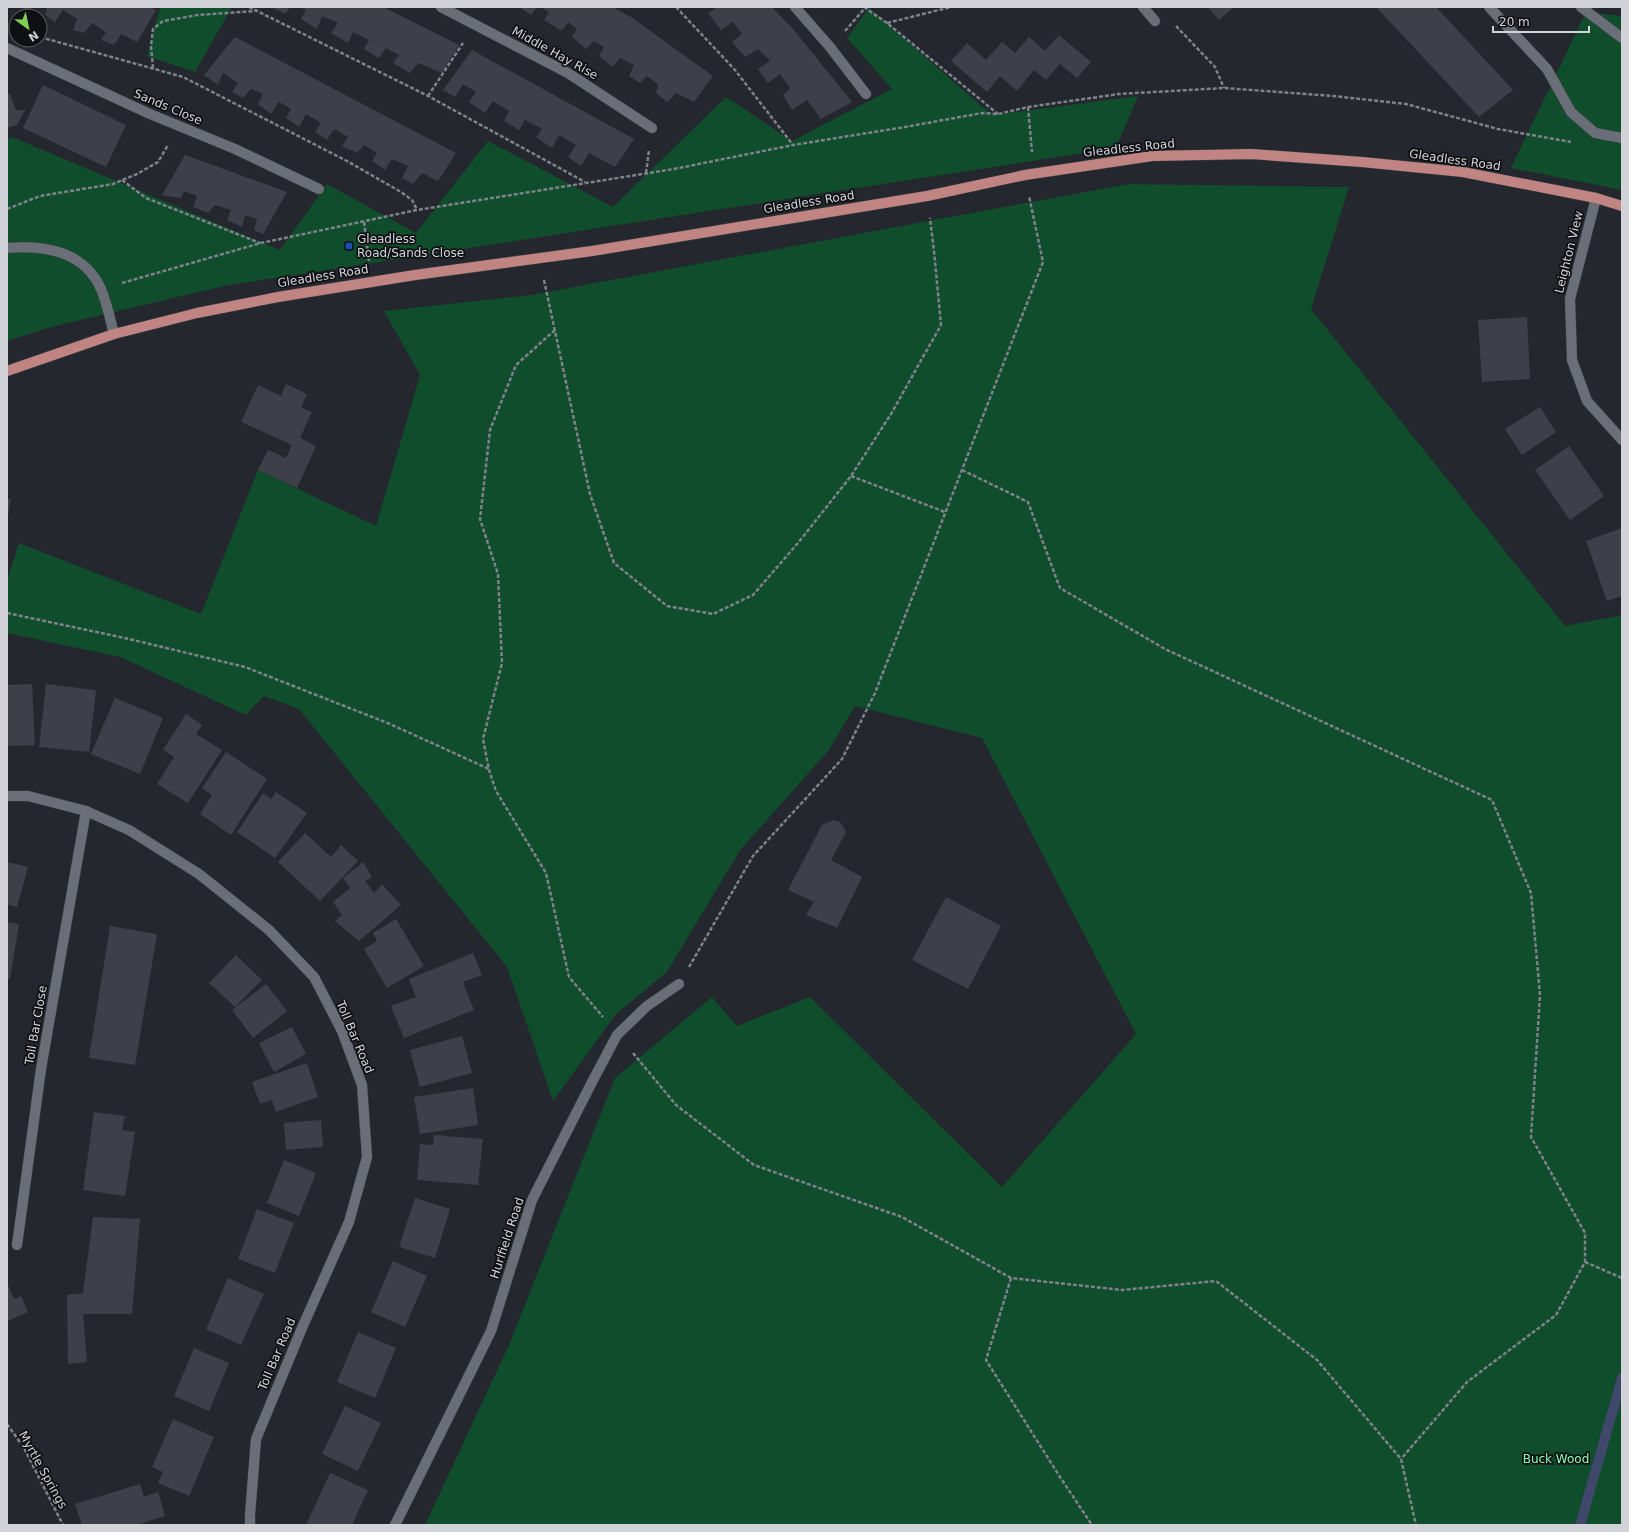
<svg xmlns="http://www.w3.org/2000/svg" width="1629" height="1532" viewBox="0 0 1629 1532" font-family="'DejaVu Sans',sans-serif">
  <rect width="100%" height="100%" fill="#24272e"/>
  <g fill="#0f4d2d">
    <polygon points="160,7 232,7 195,72 147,56"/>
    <polygon points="869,8 992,115 1138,96 1116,148 224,286 51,327 7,341 7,140 12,137 280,250 327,184 416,233 488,141 613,207 726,97 792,141 892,89 847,38"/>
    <polygon points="1586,12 1622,16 1622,190 1511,168"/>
    <polygon points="1129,184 1349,187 1311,309 1565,626 1622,615 1622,1525 425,1525 508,1347 615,1078 712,997 737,1026 810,997 1002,1187 1136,1034 982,738 855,706 829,750 741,849 667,972 616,1014 553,1101 507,967 299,709 264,696 246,715 120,657 7,633 7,580 19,543 201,614 258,470 376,526 420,375 384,311 531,295 944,218"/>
  </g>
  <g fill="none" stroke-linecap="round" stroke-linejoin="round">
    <polyline stroke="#3f486a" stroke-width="10" points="1580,1525 1622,1378"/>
  </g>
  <g fill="#3d4048">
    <polygon points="21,7 32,7 29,10"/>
    <polygon points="47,7 150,7 156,10 137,42 121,34 114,45 101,40 106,32 92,23 84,33 73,30 77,19 63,10 55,22 45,15"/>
    <polygon points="270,7 290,7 286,14"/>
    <polygon points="301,7 383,7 459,45 442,73 418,63 410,73 393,63 399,55 386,48 379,58 364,49 369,40 353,32 348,43 331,33 338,23 322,16 317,29 301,19 306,10"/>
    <polygon points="519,7 537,7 531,15"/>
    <polygon points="540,7 612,7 631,17 713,76 694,102 676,93 667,102 656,93 658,84 647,76 640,83 629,76 634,65 620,58 613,67 599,56 604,47 594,41 586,49 572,37 577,29 568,22 562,31 544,20 549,12"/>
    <polygon points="717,7 772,7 794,30 852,102 821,119 807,100 792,110 783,95 790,88 780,74 768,83 758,69 770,61 758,49 745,57 732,42 742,34 733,22 721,30 708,13"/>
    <polygon points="1208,7 1234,7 1219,20"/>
    <polygon points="1376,7 1436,7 1513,90 1479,117"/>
    <polygon points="1059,35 1091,62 1077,78 1060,64 1046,80 1034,70 1017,91 1000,76 987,92 951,61 967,43 986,60 1002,42 1015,53 1029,37 1045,51"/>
    <polygon points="235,37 456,153 438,181 422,173 413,184 402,178 408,166 392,159 385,170 372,161 377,153 364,145 357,153 342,146 348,137 334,129 327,140 315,132 321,123 306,114 299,127 286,118 291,109 279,102 271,114 258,104 263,94 251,89 243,98 232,92 238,83 223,73 218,85 204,75"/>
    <polygon points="472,50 634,139 615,167 589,153 581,166 568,157 576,145 559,135 552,148 536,137 542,129 525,120 519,130 504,121 509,111 493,101 485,113 469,102 476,92 463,84 455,97 443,90"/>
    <polygon points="43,85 126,125 106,167 23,128"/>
    <polygon points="10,94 16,110 25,110 17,125 7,128 7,95"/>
    <polygon points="185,155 287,192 263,234 254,230 257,219 245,215 242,227 227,220 231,210 215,205 208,213 193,207 197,196 184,191 181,198 162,195"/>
    <polygon points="1527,317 1530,379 1482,382 1478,320"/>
    <polygon points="286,384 307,394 301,407 312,412 300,438 316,446 297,488 258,470 268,450 286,458 292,445 241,422 258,385 281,396"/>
    <polygon points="1540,407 1556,432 1522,455 1505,429"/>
    <polygon points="1569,446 1604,496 1570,520 1535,470"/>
    <polygon points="7,499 11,499 8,515 7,515"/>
    <polygon points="1622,528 1622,596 1607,601 1586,541"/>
    <polygon points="32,684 35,745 7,746 7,685"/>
    <polygon points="46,684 96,690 89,752 39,747"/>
    <polygon points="115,698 163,718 140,774 91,754"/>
    <polygon points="186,714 202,725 196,734 222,750 188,803 157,784 174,757 163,750"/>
    <polygon points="226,752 267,779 231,835 200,814 212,795 202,788"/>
    <polygon points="276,792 307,813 275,858 237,832 263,793 271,799"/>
    <polygon points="834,820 840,822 846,832 831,860 862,877 837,928 806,915 814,902 788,890 822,825"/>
    <polygon points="305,833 331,857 341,845 358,861 320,901 278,862"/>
    <polygon points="7,862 28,867 17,907 7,904"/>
    <polygon points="363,862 372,877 365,881 374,893 382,884 401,905 359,941 335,921 342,915 333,902 350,888 343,878"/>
    <polygon points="946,897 1001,926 968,989 912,960"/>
    <polygon points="396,919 424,966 387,988 364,949 377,941 373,933"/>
    <polygon points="7,922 19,924 10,979 7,979"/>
    <polygon points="110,926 157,934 135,1065 89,1058"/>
    <polygon points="473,953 482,975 463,982 474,1010 404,1038 391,1006 416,997 409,979"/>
    <polygon points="236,955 262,980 235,1007 209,983"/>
    <polygon points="266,984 287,1011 253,1038 232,1010"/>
    <polygon points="292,1027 306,1054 274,1072 259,1043"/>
    <polygon points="462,1036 472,1073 420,1087 410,1050"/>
    <polygon points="307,1063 318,1097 276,1112 272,1100 260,1104 252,1082"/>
    <polygon points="473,1088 478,1125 420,1134 414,1097"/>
    <polygon points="94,1112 125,1116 122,1130 135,1132 125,1196 83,1190"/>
    <polygon points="321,1120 323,1147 286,1150 284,1123"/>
    <polygon points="434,1135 483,1139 478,1185 417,1180 420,1144 433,1145"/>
    <polygon points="284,1160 316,1173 299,1216 267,1203"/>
    <polygon points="415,1198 450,1209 435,1258 399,1247"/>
    <polygon points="257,1209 294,1223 275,1273 238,1259"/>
    <polygon points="93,1217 140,1219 132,1314 83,1314 87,1362 68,1364 67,1295 83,1293"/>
    <polygon points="393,1261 427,1276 405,1327 371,1312"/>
    <polygon points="228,1278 264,1294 241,1345 206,1329"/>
    <polygon points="8,1285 14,1299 21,1296 28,1312 7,1321 7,1286"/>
    <polygon points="358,1332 396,1348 375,1398 337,1382"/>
    <polygon points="194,1348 229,1363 209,1411 174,1396"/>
    <polygon points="345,1406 381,1423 358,1471 322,1454"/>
    <polygon points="173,1419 214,1437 189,1496 158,1483 163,1472 152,1467"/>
    <polygon points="330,1473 368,1490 352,1525 306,1525"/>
    <polygon points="140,1484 144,1497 158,1492 165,1516 136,1525 82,1525 75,1504"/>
  </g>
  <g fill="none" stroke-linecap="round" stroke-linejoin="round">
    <g stroke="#404348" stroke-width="11">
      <g id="minor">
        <polyline points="441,7 568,73 652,128"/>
        <polyline points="795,7 830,47 866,94"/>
        <polyline points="1143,7 1155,21"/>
        <polyline points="1489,7 1547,69 1571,112 1595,133 1622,138"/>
        <polyline points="1581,7 1622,38"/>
        <polyline points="7,48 150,114 235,149 319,189"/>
        <polyline points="1596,198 1570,299 1572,360 1587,401 1622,440"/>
        <path d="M7,248C45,245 84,251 101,289C107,303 110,319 114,334"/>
        <polyline points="7,796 28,796 86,811 129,830 199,874 269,930 314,977 342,1031 362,1085 367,1157 349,1222 302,1328 256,1439 250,1515 250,1525"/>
        <polyline points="17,1245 41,1069 86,811"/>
        <polyline points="395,1525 491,1331 532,1200 591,1084 617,1035 647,1006 679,984"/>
      </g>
    </g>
    <g stroke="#404348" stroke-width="11">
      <polyline id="major" points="7,371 114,334 197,313 278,297 415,275 592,251 927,196 1025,175 1152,156 1251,154 1362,162 1463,172 1596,198 1622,206"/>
    </g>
    <g stroke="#7f8288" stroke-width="2.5" stroke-dasharray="4 2" stroke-linecap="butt">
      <polyline points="249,7 428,96 585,182"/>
      <polyline points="676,7 735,70 793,145"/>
      <polyline points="864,7 887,23 998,114"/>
      <polyline points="887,23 951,7"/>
      <polyline points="1176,26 1215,67 1224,88"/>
      <polyline points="845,31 865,8"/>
      <polyline points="40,37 183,77 347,161 401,192 412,200 417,210"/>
      <polyline points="153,68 151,46 153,29 163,21 198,15 255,11"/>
      <polyline points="428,96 463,43"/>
      <polyline points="1028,107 1032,152"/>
      <polyline points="646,173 649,150"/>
      <polyline points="122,180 146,198 260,243"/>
      <polyline points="7,209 40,196 113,184 137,174 158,162 168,145"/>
      <polyline points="364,222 369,261"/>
      <polyline points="544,280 590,494 614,563 667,606 713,614 753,595 798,543 851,476 891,414 941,325 934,251 930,218"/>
      <polyline points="122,283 261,243 417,210 674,169 793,145 905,127 982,113 998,114 1028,107 1119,94 1224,88 1333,96 1406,104 1498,129 1571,142"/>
      <polyline points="555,330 516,365 490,430 480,519 498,574 502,663 483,739 489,770 496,791 546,873 569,977 603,1017"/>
      <polyline points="962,470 1028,502 1060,588 1165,649 1492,800 1531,893 1540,995 1531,1137 1585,1233 1585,1262 1556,1315 1467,1382 1401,1459"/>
      <polyline points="851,476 945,512"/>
      <polyline points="7,613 129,639 245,667 390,724 489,769"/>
      <polyline points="689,967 753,856 842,759 875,693 1043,262 1029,196"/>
      <polyline points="633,1053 676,1105 754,1165 902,1217 1011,1278 1122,1290 1216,1281 1317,1360 1401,1459 1416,1525"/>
      <polyline points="1585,1262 1622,1278"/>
      <polyline points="1011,1278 986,1360 1060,1477 1092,1525"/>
      <polyline points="7,1424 24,1448 63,1525"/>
    </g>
    <use href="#minor" stroke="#6a6e76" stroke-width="10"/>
    <use href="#major" stroke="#c08582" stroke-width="10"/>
  </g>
  <rect fill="#1a4fb4" stroke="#0f1013" stroke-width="1.5" x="345" y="242" width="8" height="8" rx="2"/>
  <g text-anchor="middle" stroke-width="3.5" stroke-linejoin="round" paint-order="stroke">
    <g font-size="12" fill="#d1d3d8" stroke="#0f1013">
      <text transform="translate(555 53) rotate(29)" y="4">Middle Hay Rise</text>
      <text transform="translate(168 107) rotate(23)" y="4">Sands Close</text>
      <text transform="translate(1129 148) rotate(-6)" y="4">Gleadless Road</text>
      <text transform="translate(1455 160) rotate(8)" y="4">Gleadless Road</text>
      <text transform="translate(809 202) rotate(-9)" y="4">Gleadless Road</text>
      <text transform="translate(1569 252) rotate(-76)" y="4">Leighton View</text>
      <text transform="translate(323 276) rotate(-9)" y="4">Gleadless Road</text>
      <text transform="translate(36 1025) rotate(-80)" y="4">Toll Bar Close</text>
      <text transform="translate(355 1037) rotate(67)" y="4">Toll Bar Road</text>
      <text transform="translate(507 1238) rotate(-72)" y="4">Hurlfield Road</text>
      <text transform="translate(277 1354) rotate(-67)" y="4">Toll Bar Road</text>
      <text transform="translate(43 1470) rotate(61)" y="4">Myrtle Springs</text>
    </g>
    <g font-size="12" fill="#d1d3d8" stroke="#0f1013" text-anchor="start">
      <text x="357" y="243">Gleadless<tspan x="357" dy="14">Road/Sands Close</tspan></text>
    </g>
    <g font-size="12" fill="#88fcb5" stroke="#0f1013">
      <text x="1556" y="1463">Buck Wood</text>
    </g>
  </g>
  <rect width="1629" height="1532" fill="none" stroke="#d1d3d8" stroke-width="16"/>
  <g transform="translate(28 28) rotate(147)"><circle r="19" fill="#0f1013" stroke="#5d5e62"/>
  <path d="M0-3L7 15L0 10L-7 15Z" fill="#7fd052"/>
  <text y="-6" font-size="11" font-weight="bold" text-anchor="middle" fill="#d1d3d8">N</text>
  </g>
  <path d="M1493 26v6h96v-6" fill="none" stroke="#d1d3d8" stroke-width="2"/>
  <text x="1499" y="26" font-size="12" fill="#d1d3d8" stroke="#0f1013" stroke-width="3" paint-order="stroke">20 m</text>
</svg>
